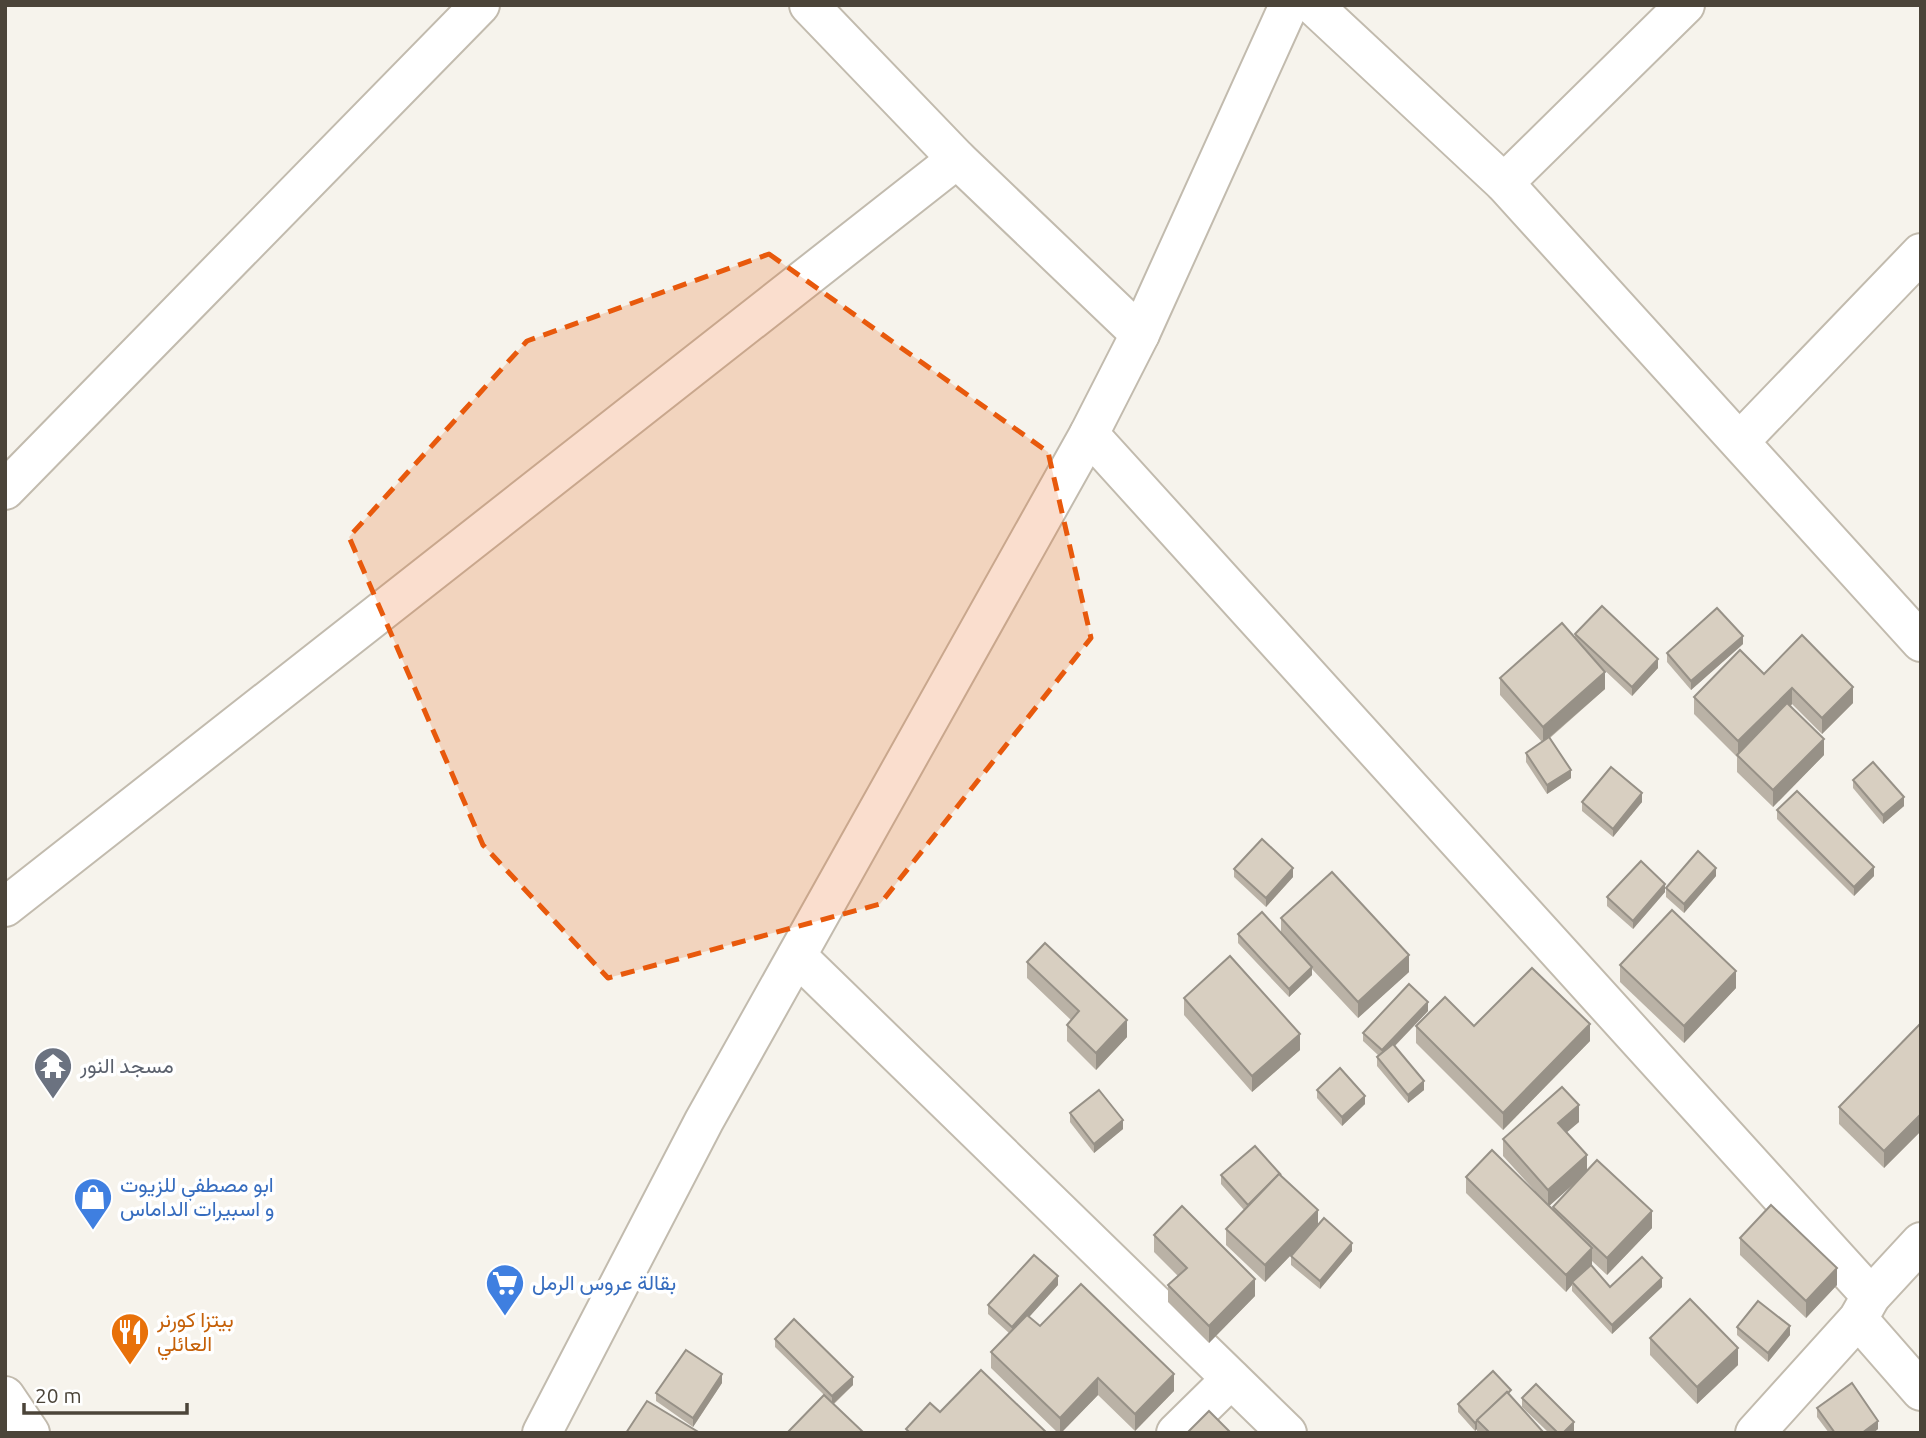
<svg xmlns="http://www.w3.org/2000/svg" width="1926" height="1438" viewBox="0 0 1926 1438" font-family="Ubuntu,Vazirmatn,sans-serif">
  <rect width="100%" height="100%" fill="#f6f3ec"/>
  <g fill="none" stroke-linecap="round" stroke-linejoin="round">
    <g stroke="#c2bbae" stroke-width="42">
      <g id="minor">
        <polyline points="809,5 957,159 1140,334"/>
        <polyline points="1313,5 1504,183 1921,642"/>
        <polyline points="1504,183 1685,5"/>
        <polyline points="1089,434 1871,1296"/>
        <polyline points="1740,441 1921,253"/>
        <polyline points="5,490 480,5"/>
        <polyline points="5,907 957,159"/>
        <polyline points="797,956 1287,1433"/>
        <polyline points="1858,1319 1921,1391"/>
        <polyline points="5,1396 30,1433"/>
        <polyline points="542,1433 704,1121 1089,434 1140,334 1289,5"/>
        <polyline points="1176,1433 1231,1379"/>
        <polyline points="1755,1433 1858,1319 1871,1296 1921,1242"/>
      </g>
    </g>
    <use href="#minor" stroke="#fff" stroke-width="38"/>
  </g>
  <g fill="#bab2a6" fill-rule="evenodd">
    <polygon points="1575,634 1658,668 1632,696 1599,665 1605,689 1550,738 1571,778 1547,794 1526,762 1526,753 1542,742 1500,695 1500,678 1575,638"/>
    <polygon points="1743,644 1691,690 1667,662 1667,653"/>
    <polygon points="1764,674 1853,703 1822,734 1792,704 1791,706 1824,755 1773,807 1737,772 1737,757 1694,714 1694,697"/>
    <polygon points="1853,780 1904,806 1883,824 1853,788"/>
    <polygon points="1582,802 1642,802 1613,837 1582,811"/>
    <polygon points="1777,810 1874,876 1854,896 1777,819"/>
    <polygon points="1234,869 1293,877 1266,907 1234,877"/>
    <polygon points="1716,876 1684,913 1666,897 1666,888"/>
    <polygon points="1665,892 1633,929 1607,906 1607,897"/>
    <polygon points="1281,918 1409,972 1358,1018 1312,969 1312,975 1289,997 1238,943 1238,934 1281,933"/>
    <polygon points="1027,962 1127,1037 1096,1070 1067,1041 1067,1025 1071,1020 1027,978"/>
    <polygon points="1620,965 1736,988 1684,1043 1620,982"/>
    <polygon points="1184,998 1300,1050 1252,1092 1184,1015"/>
    <polygon points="1428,1011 1395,1046 1424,1090 1408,1103 1377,1066 1377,1057 1378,1055 1363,1041 1363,1033"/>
    <polygon points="1921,1023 1921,1131 1884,1168 1839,1124 1839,1107"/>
    <polygon points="1416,1026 1590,1041 1503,1130 1416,1043"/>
    <polygon points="1317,1090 1365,1104 1342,1126 1317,1098"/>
    <polygon points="1070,1113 1123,1129 1094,1153 1070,1122"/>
    <path d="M1579,1122L1566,1132L1587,1170L1652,1228L1607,1275L1592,1261V1266L1610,1287H1662L1612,1334L1572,1291V1285L1566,1292L1466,1193V1177L1535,1191L1503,1156V1139ZM1577,1181L1553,1207V1209L1549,1206Z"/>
    <polygon points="1221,1175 1318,1226 1352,1251 1320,1289 1291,1265 1291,1256 1309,1236 1265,1282 1226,1245 1226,1229 1244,1210 1221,1184"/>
    <polygon points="1154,1235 1255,1296 1209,1343 1168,1302 1168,1285 1178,1276 1154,1252"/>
    <polygon points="1740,1238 1837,1285 1806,1318 1740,1255"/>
    <polygon points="1058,1285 1029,1317 1040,1326 1174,1391 1135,1431 1098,1395 1061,1433 1058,1433 991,1368 991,1352 1009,1333 988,1314 988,1305"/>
    <polygon points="1737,1327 1790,1335 1768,1362 1737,1335"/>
    <polygon points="1650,1338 1738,1365 1697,1404 1650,1355"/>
    <polygon points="775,1339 853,1385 834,1404 863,1433 775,1347"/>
    <polygon points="722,1383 693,1427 656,1401 656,1393"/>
    <polygon points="1522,1398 1574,1431 1572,1433 1549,1433 1522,1407"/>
    <polygon points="1458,1404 1544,1433 1477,1433 1477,1429 1475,1431 1458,1412"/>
    <polygon points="1817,1408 1878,1429 1873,1433 1829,1433 1817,1417"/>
  </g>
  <g fill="#979187">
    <polygon points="1743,636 1743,644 1691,690 1691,681"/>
    <polygon points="1658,659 1658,668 1632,696 1632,687"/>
    <polygon points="1605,672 1605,689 1543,743 1543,727"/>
    <polygon points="1853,687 1853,703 1822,734 1822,718"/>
    <polygon points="1792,688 1792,704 1738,758 1738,741"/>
    <polygon points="1824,739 1824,755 1773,807 1773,790"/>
    <polygon points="1571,770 1571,778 1547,794 1547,785"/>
    <polygon points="1642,793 1642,802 1613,837 1613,829"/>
    <polygon points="1904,797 1904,806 1883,824 1883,815"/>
    <polygon points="1874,867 1874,876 1854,896 1854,887"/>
    <polygon points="1293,868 1293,877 1266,907 1266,898"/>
    <polygon points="1716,868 1716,876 1684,913 1684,904"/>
    <polygon points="1665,884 1665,892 1633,929 1633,921"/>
    <polygon points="1409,955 1409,972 1358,1018 1358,1002"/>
    <polygon points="1312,967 1312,975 1289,997 1289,989"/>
    <polygon points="1736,971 1736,988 1684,1043 1684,1026"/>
    <polygon points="1428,1002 1428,1011 1382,1059 1382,1050"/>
    <polygon points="1127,1020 1127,1037 1096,1070 1096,1053"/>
    <polygon points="1590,1024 1590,1041 1503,1130 1503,1113"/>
    <polygon points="1300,1034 1300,1050 1252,1092 1252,1076"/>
    <polygon points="1424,1081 1424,1090 1408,1103 1408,1095"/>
    <polygon points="1365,1096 1365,1104 1342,1126 1342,1117"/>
    <polygon points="1579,1105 1579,1122 1558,1140 1558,1123"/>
    <polygon points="1921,1114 1921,1131 1884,1168 1884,1151"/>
    <polygon points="1123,1120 1123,1129 1094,1153 1094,1144"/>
    <polygon points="1587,1155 1587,1172 1548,1207 1548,1190"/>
    <polygon points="1318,1210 1318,1227 1265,1282 1265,1265"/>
    <polygon points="1652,1211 1652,1228 1607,1275 1607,1258"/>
    <polygon points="1352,1243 1352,1251 1320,1289 1320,1281"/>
    <polygon points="1592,1248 1592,1265 1574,1284 1572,1282 1572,1285 1566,1292 1566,1275"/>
    <polygon points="1837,1268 1837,1285 1806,1318 1806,1301"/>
    <polygon points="1058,1276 1058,1285 1012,1336 1012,1327"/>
    <polygon points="1662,1278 1662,1287 1612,1334 1612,1325"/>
    <polygon points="1255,1279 1255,1296 1209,1343 1209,1326"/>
    <polygon points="1790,1326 1790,1335 1768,1362 1768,1353"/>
    <polygon points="1738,1348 1738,1365 1697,1404 1697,1387"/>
    <polygon points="722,1374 722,1383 693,1427 693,1418"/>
    <polygon points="1174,1374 1174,1391 1135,1431 1135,1414"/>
    <polygon points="853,1377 853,1385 832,1405 832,1396"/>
    <polygon points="1098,1378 1098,1395 1061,1433 1060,1433 1060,1418"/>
    <polygon points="1477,1420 1477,1429 1475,1431 1475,1423"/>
    <polygon points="1878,1421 1878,1429 1873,1433 1862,1433"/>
    <polygon points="1574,1422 1574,1431 1572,1433 1563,1433"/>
  </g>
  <g fill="#d8cfc1" stroke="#979187" stroke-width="2">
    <polygon points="1602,606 1658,659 1632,687 1575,634"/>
    <polygon points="1717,608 1743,636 1691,681 1667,653"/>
    <polygon points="1562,623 1605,672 1543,727 1500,678"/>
    <polygon points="1802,635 1853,687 1822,718 1792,688 1738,741 1694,697 1740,650 1764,674"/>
    <polygon points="1787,703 1824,739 1773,790 1737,755"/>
    <polygon points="1549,737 1571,770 1547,785 1526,753"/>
    <polygon points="1873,762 1904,797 1883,815 1853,780"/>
    <polygon points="1611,767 1642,793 1613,829 1582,802"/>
    <polygon points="1797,791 1874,867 1854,887 1777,810"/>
    <polygon points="1262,839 1293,868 1266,898 1234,869"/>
    <polygon points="1698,851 1716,868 1684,904 1666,888"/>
    <polygon points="1641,861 1665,884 1633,921 1607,897"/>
    <polygon points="1332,872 1409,955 1358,1002 1281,918"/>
    <polygon points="1672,910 1736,971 1684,1026 1620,965"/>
    <polygon points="1262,912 1312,967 1289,989 1238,934"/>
    <polygon points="1045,943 1127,1020 1096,1053 1067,1025 1079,1011 1027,962"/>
    <polygon points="1230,956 1300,1034 1252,1076 1184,998"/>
    <polygon points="1532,968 1590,1024 1503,1113 1416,1026 1445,997 1474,1026"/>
    <polygon points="1409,984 1428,1002 1382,1050 1363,1033"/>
    <polygon points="1921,1023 1921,1114 1884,1151 1839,1107"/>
    <polygon points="1393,1044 1424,1081 1408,1095 1377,1057"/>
    <polygon points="1340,1068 1365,1096 1342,1117 1317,1090"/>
    <polygon points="1562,1087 1579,1105 1558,1123 1587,1155 1548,1190 1503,1139"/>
    <polygon points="1099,1090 1123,1120 1094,1144 1070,1113"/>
    <polygon points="1255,1146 1281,1175 1279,1174 1248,1205 1221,1175"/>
    <polygon points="1492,1150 1592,1248 1566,1275 1466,1177"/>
    <polygon points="1597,1160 1652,1211 1607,1258 1553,1207"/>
    <polygon points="1279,1174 1318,1210 1265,1265 1226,1229"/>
    <polygon points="1771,1205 1837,1268 1806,1301 1740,1238"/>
    <polygon points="1182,1206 1255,1279 1209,1326 1168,1285 1187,1268 1154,1235"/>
    <polygon points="1324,1218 1352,1243 1320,1281 1291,1256"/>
    <polygon points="1034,1255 1058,1276 1012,1327 988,1305"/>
    <polygon points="1642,1257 1662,1278 1612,1325 1572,1282 1591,1265 1610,1287"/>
    <polygon points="1081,1284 1174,1374 1135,1414 1098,1378 1060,1418 991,1352 1027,1315 1040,1326"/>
    <polygon points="1690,1299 1738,1348 1697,1387 1650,1338"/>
    <polygon points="1758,1301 1790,1326 1768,1353 1737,1327"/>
    <polygon points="794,1319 853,1377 832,1396 775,1339"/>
    <polygon points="686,1350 722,1374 693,1418 656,1393"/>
    <polygon points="981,1370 1047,1433 910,1433 906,1429 930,1403 940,1412"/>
    <polygon points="1493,1371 1511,1390 1508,1393 1507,1392 1475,1423 1458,1404"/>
    <polygon points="1852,1383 1878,1421 1862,1433 1835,1433 1817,1408"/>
    <polygon points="1536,1384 1574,1422 1563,1433 1558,1433 1522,1398"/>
    <polygon points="1507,1392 1544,1433 1490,1433 1477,1420"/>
    <polygon points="824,1395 863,1432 787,1433"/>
    <polygon points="647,1401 700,1433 626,1433"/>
    <polygon points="1209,1411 1231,1433 1187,1433"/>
  </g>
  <path fill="#e8590c" fill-opacity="0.2" stroke="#e8590c" stroke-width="5" stroke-dasharray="14 9" stroke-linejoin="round" d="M769,254L1048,452L1091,638L880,904L608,978L483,845L349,537L527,341Z"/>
  <defs>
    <g id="temple-pin" transform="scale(2.0125)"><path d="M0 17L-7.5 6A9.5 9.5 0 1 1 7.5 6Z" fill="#6b7280" stroke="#fff"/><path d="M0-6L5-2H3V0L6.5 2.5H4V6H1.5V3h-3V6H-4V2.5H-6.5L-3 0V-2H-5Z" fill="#fff"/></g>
    <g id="shop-pin" transform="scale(2.0125)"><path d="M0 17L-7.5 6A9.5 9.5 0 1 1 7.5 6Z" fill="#3f7fe0" stroke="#fff"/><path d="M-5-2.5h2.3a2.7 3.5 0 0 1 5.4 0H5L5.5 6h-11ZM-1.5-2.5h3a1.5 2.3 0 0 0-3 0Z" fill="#fff"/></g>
    <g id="supermarket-pin" transform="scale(2.0125)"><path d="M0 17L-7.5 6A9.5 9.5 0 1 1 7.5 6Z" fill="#3f7fe0" stroke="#fff"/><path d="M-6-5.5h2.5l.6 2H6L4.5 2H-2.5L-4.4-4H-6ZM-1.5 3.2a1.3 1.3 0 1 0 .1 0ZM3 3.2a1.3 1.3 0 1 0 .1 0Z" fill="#fff"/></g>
    <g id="restaurant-pin" transform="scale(2.0125)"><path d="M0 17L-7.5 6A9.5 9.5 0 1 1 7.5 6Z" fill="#e8710a" stroke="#fff"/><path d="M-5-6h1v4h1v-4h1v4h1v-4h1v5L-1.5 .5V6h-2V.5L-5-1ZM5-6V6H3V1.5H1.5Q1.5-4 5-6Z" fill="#fff"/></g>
  </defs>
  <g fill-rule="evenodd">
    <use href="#temple-pin" x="53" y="1066"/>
    <use href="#shop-pin" x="93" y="1197"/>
    <use href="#supermarket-pin" x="505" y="1283"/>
    <use href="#restaurant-pin" x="130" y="1332"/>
  </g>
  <g text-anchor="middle" stroke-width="7" stroke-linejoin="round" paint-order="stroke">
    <g font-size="21" fill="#5b616d" stroke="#fff" text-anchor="start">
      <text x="80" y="1073">مسجد النور</text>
    </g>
    <g font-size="21" fill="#366cbe" stroke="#fff" text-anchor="start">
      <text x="120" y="1192">ابو مصطفي للزيوت<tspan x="120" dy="24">و اسبيرات الداماس</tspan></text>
      <text x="532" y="1290">بقالة عروس الرمل</text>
    </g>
    <g font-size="21" fill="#c56008" stroke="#fff" text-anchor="start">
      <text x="157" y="1327">بيتزا كورنر<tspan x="157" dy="24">العائلي</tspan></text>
    </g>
  </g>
  <rect width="1926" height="1438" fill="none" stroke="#4b4439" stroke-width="14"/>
  <path d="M24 1403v10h163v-10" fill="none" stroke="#4b4439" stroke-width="3.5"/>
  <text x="35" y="1403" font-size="21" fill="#4b4439" stroke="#ffffff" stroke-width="5" paint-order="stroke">20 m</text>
</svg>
